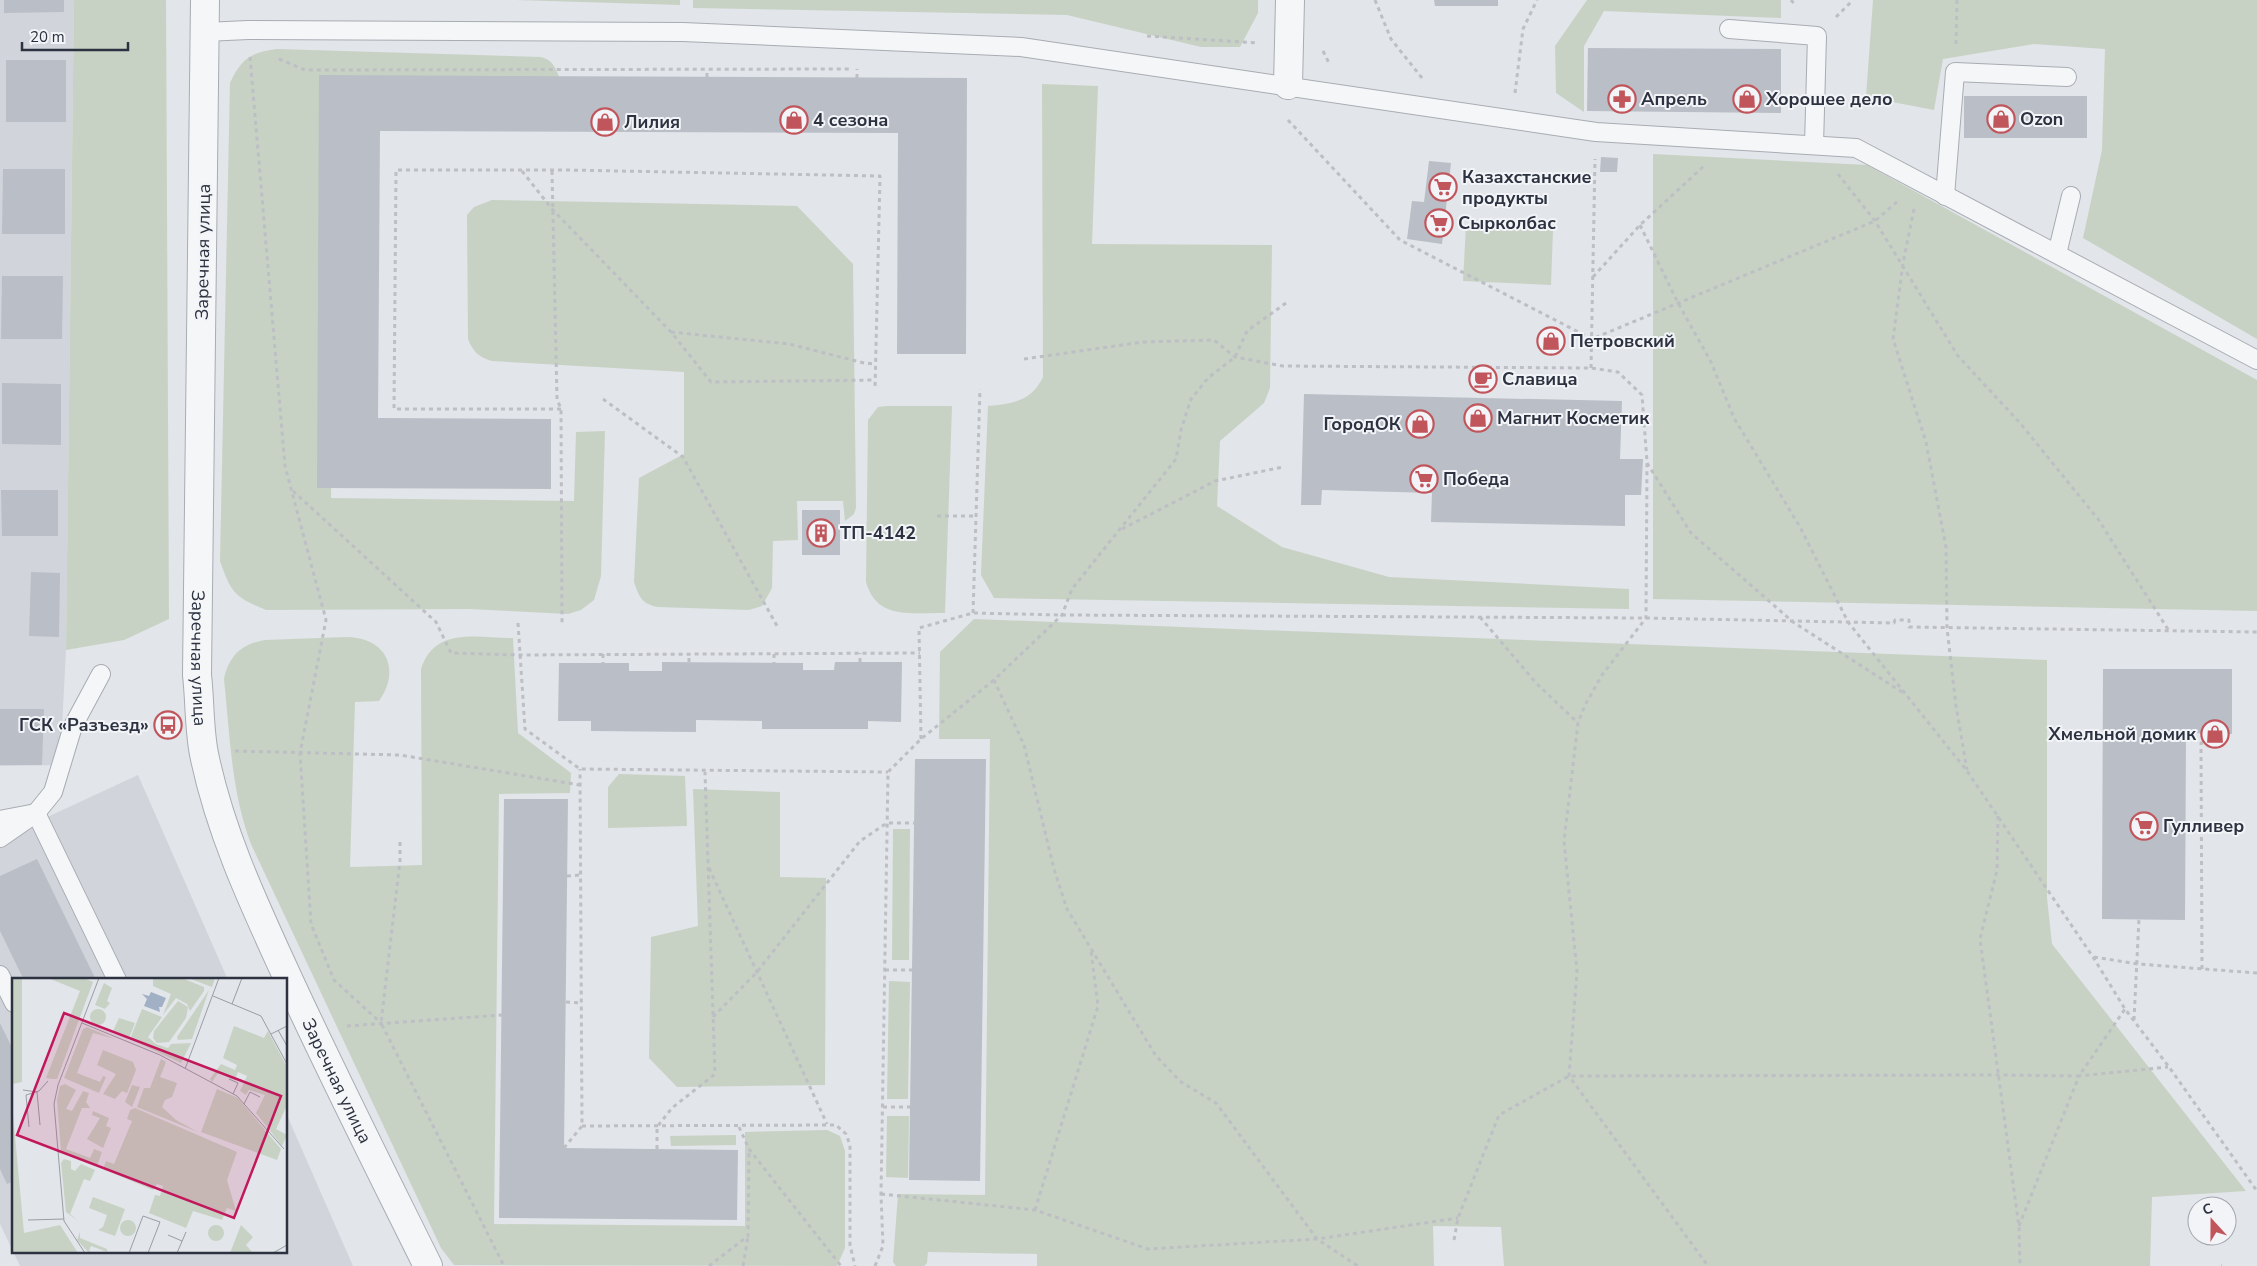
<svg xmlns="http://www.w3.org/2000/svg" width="2257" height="1266" viewBox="0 0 2257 1266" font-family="'Nunito Sans',sans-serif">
  <rect width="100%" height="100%" fill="#e2e5e9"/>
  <g fill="#d1d4db">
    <polygon points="0,0 74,0 66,650 60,765 0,766"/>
    <polygon points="138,775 228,980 14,980 14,1252 286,1252 286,1113 353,1266 20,1266 0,1224 0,839"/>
  </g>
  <g fill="#c7d2c4">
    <polygon points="74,0 166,0 169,619 124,640 66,650"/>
    <polygon points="516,0 680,0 680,5"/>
    <polygon points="693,0 1258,0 1258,13 1240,47 1201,47 1067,15 693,8"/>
    <polygon points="1587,0 1781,0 1781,18 1604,11 1584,46 1584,112 1556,93 1555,46"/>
    <polygon points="1873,0 2257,0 2257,339 2083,238 2102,150 2105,49 2034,44 1943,59 1934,110 1866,97"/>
    <path d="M277,49L541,57C552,60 555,66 559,77L335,76L331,498L574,501L576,432L605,431L601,576L594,600L581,610L568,614L469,609L266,610C234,597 231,592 220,561L230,83C241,59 251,52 277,49Z"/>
    <path d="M1042,84L1098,86L1092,244L1272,245L1270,388L1264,403L1220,441L1217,506L1282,547L1389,577L1629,589V609L994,598L981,575L988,406C1012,404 1032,401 1043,377Z"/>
    <polygon points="1653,154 1867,165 2257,380 2257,611 1653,599"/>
    <path d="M492,200L797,206L853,264L856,508L854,514L845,521L843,501H797L798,540L773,541L772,588L762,606L749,610L658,607C642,604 639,597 634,582L639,478L684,454V372L492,361C479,357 473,352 468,339L467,215L474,207Z"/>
    <polygon points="1466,226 1553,230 1551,285 1463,281"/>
    <path d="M887,406H952L945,613C912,612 877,621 866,582L868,420L878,407Z"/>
    <polygon points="974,619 2047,660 2047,898 2052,944 2246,1191 2152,1197 2150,1266 1504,1266 1501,1227 1433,1226 1434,1266 1037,1266 1037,1254 928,1252 927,1263 924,1266 896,1266 893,1262 898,1194 985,1195 990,739 939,739 940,652"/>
    <path d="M347,637C387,638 401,670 379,701L355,702L350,867L422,865L421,669C435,626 477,638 513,638L518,733L571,773L570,793L499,794L494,1224L745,1226V1132L827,1130L840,1136L845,1151V1248L837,1266L454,1265L441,1248L251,844C231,791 230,735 224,679C229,656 241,644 265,640Z"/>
    <polygon points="619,774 685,776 687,826 608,828 608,787"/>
    <polygon points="693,789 780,792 780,877 826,878 825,1085 677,1087 649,1058 651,937 698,926"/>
    <polygon points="893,829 910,829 909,960 892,960"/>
    <polygon points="889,981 910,982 908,1099 887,1099"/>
    <polygon points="887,1116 909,1116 908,1178 886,1177"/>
    <polygon points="736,1135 736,1145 671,1146 670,1136"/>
  </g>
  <g fill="#babec6">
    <polygon points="4,0 64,0 64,12 4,13"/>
    <polygon points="1434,0 1498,0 1498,6 1435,6"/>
    <polygon points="1588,48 1781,49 1781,113 1587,111"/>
    <rect x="6" y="60" width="60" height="62"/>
    <polygon points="319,75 967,78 966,354 897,354 898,133 380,131 378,418 551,419 551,489 317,488"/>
    <rect x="1964" y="96" width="123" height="42"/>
    <polygon points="1601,157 1618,158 1617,172 1600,172"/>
    <polygon points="1429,161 1451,163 1442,244 1407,239 1412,201 1424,202"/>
    <polygon points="3,169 65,169 65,234 2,234"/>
    <polygon points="2,276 63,276 62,339 1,339"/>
    <polygon points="2,383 61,384 61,445 2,444"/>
    <polygon points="1304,394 1622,401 1620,459 1643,459 1641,495 1625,495 1625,526 1431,522 1432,493 1322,490 1321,505 1301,505"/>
    <polygon points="1,490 58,490 58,536 2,536"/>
    <rect x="802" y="510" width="38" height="45"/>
    <polygon points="31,572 60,573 59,637 29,636"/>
    <polygon points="662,662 803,663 803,670 834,670 835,662 902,662 901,722 868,721 868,729 762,729 762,721 696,720 696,732 591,731 591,721 558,721 559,663 629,663 629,671 662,671"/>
    <polygon points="2103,669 2232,669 2232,734 2186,733 2185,920 2102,919"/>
    <polygon points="0,709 44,709 42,765 0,765"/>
    <polygon points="915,759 986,759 980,1181 909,1180"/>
    <polygon points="504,799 568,799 564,1148 738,1150 737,1220 499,1218"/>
    <polygon points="37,859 96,980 24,980 0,931 0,876"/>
    <polygon points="0,1023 14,1052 14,1181 7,1184 0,1169"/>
  </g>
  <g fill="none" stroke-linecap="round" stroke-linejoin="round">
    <g stroke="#a8acb3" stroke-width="20">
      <g id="service">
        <polyline points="1729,29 1817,36 1814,145"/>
        <polyline points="205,32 248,30 683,32 1021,47 1596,132 1856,148 2257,360"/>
        <polyline points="1945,196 1955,72 2067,77"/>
        <polyline points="2057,254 2071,196"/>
        <polyline points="0,820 36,813 117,980"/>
        <polyline points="0,838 36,813 53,792 73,726 101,674"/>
        <polyline points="0,975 14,1003"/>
      </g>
    </g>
    <g stroke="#a8acb3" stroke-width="30">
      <g id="minor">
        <path id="s1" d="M205,0L197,675C200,701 199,729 204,754C220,832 253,902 286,974C331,1072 380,1169 428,1266"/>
        <polyline points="1288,85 1290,0"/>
      </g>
    </g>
    <g stroke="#bdbfc4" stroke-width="3" stroke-dasharray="4 4" stroke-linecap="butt">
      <polyline points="1375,0 1391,39 1422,78"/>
      <polyline points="1791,0 1796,6"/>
      <polyline points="1836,17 1853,0"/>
      <polyline points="1147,36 1258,43"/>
      <polyline points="1956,44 1957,0"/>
      <polyline points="1323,51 1330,65"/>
      <polyline points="250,57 285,466 326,620 300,753 311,924 334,980 381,1023"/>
      <polyline points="279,59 305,70 851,69"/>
      <polyline points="707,77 707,70"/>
      <polyline points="857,78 857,69"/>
      <polyline points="1515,93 1523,29 1537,0"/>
      <polyline points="1288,120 1400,240 1592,339 1875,221 1899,200"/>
      <polyline points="522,171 552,209 671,332 711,382 875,380"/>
      <polyline points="552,171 557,399 561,409 562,623"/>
      <polyline points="1838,174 1875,221 1958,356 2020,423 2098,519 2169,631"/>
      <polyline points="1914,209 1903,263 1893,339 1926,442 1946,547 1947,628 1956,706 1967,770"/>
      <polyline points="1640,225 1678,303 1711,362 1734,418 1800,527 1848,622 1967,771 2093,957 2125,1009 2169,1067 2257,1191"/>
      <polyline points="1593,277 1640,225 1704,166"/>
      <polyline points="1286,303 1247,331 1235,357 1208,378 1191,399 1181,430 1176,459 1072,589 1062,615 994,680 1024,745 1054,869 1067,909 1156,1056 1181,1082 1216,1103 1317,1239 1358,1266"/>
      <polyline points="671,332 789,344 864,363 876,364"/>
      <polyline points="1024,359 1143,342 1214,340 1235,357 1283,366 1591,368 1618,372 1642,395 1647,462 1646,618 1602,675 1585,705 1578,723 1564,841 1577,972 1569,1076 1708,1266"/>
      <polyline points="1591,368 1595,159"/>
      <polyline points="603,399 683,457 777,626"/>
      <polyline points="561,409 394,409 396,170 567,170 880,176 875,389"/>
      <polyline points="1647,463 1691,533 1793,622 1905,694"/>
      <polyline points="293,491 436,622 451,653 519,655 920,653"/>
      <polyline points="937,516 976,516"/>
      <polyline points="1122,529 1215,481 1283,467"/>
      <polyline points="973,613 980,389"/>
      <polyline points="1480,617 1536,683 1578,723"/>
      <polyline points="518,623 525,729 580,769 888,772"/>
      <polyline points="603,654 603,663"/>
      <polyline points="774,654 774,663"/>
      <polyline points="689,662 689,654"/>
      <polyline points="860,662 860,653"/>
      <polyline points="921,739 919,628 973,613 1062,615 1646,618 1894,623 1895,620 1909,620 1909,627 2257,632"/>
      <polyline points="235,751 400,755 580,785"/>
      <polyline points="1998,816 1997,870 1980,939 2019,1227 2020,1266"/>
      <polyline points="400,842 400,861 381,1023 504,1266"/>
      <polyline points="709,868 827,1124"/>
      <polyline points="567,876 580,875"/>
      <polyline points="2094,957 2138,964 2257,973"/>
      <polyline points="2202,969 2201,743 2215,743 2215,734"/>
      <polyline points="885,970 912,970"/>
      <polyline points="566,1002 582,1003"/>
      <polyline points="713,1017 757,972 860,841 887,823 914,823"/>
      <polyline points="2134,1020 2139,918"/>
      <polyline points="347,1026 502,1015"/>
      <polyline points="883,1107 910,1107"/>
      <polyline points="582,1126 836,1125 846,1134 850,1145 850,1245 855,1266"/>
      <polyline points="739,1127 749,1149 841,1266"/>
      <polyline points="564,1148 582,1126 580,769"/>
      <polyline points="657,1149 657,1127 672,1108 715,1074 705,772"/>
      <polyline points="881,1194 1035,1210 1148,1249 1317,1239 1458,1218"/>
      <polyline points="1035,1210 1098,1006 1091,951"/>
      <polyline points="2019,1226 2079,1076 2168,1067"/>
      <polyline points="1454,1240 1458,1218 1499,1115 1569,1076 1998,1075 2079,1076 2125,1009"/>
      <polyline points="709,1266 748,1236 749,1150"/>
      <polyline points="743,1266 748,1237"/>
      <polyline points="875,1266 883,1246 881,1194 888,772 921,739 994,680"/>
      <polyline points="2221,1266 2222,1266"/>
    </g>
    <use href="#service" stroke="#f5f6f8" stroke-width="18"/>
    <use href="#minor" stroke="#f5f6f8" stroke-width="28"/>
  </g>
  <defs>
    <g id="pharmacy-ring" transform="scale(1.4375)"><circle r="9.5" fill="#f2f4f7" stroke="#c1555c" stroke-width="1.5"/><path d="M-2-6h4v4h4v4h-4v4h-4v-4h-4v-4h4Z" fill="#c1555c"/></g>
    <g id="shop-ring" transform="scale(1.4375)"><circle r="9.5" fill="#f2f4f7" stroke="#c1555c" stroke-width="1.5"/><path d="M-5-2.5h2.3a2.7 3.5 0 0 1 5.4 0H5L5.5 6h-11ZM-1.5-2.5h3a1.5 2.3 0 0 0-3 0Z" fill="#c1555c"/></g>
    <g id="supermarket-ring" transform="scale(1.4375)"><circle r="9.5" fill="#f2f4f7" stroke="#c1555c" stroke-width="1.5"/><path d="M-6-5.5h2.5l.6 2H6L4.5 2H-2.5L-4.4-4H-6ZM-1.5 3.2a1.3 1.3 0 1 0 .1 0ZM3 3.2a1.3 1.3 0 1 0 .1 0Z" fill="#c1555c"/></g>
    <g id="cafe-ring" transform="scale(1.4375)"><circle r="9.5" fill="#f2f4f7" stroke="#c1555c" stroke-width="1.5"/><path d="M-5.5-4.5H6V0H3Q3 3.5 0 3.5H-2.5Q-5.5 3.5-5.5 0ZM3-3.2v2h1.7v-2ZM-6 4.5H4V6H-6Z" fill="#c1555c"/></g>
    <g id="building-ring" transform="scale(1.4375)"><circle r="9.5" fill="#f2f4f7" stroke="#c1555c" stroke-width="1.5"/><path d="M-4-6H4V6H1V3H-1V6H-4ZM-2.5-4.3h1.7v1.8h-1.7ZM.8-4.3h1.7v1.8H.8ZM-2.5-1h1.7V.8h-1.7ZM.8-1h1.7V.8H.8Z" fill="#c1555c"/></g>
    <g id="bus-ring" transform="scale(1.4375)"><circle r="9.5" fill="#f2f4f7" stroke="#c1555c" stroke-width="1.5"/><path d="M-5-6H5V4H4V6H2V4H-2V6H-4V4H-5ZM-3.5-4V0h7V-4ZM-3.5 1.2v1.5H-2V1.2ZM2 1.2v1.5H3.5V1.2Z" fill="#c1555c"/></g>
  </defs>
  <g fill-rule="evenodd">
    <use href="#pharmacy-ring" x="1622" y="99"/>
    <use href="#shop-ring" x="1747" y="99"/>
    <use href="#shop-ring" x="2001" y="119"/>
    <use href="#shop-ring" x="794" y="120"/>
    <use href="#shop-ring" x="605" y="122"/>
    <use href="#supermarket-ring" x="1443" y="187"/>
    <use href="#supermarket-ring" x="1439" y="223"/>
    <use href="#shop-ring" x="1551" y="341"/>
    <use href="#cafe-ring" x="1483" y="379"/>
    <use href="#shop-ring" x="1478" y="418"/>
    <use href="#shop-ring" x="1420" y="424"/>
    <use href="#supermarket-ring" x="1424" y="479"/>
    <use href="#building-ring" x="821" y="533"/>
    <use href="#bus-ring" x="168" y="725"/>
    <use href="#shop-ring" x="2215" y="734"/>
    <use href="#supermarket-ring" x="2144" y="826"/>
  </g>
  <g text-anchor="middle" stroke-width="4" stroke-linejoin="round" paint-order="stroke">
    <g font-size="18" font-weight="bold" fill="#2c3240" stroke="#f2f4f7" text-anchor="start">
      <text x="1641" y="105">Апрель</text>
      <text x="1766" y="105">Хорошее дело</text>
      <text x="2020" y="125">Ozon</text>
      <text x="813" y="126">4 сезона</text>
      <text x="624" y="128">Лилия</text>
      <text x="1462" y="183">Казахстанские<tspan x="1462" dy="21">продукты</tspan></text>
      <text x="1458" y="229">Сырколбас</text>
      <text x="1570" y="347">Петровский</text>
      <text x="1502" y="385">Славица</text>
      <text x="1497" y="424">Магнит Косметик</text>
      <text x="1401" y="430" text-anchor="end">ГородОК</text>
      <text x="1443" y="485">Победа</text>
      <text x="840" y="539">ТП-4142</text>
      <text x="149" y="731" text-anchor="end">ГСК «Разъезд»</text>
      <text x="2196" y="740" text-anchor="end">Хмельной домик</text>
      <text x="2163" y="832">Гулливер</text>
    </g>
    <g font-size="18" fill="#2c3240" stroke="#f2f4f7">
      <text transform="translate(203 252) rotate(-89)" y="6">Заречная улица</text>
      <text dy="6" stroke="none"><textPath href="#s1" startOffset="658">Заречная улица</textPath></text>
      <text dy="6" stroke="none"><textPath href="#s1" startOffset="1108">Заречная улица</textPath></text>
    </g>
  </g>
  <g transform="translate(12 978)">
    <rect width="275" height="275" fill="#e2e5e9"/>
    <path d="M0,0H10V104L0,106ZM36,0H72L81,4L45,101H40L34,100L68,13ZM141,0H170L192,9V13L178,33L175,26L164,20L151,37L159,16L141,8ZM176,0H203L200,9ZM92,5L100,10L95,23L98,25L93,31L83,27ZM197,12L180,61L166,62L165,59ZM166,23L176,29L174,40L157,64L145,65L141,60L142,53ZM130,31L150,39L136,59L144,66L156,70L159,66L179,65L169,85L118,61ZM78 39a8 8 0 1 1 16 0a8 8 0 1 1-16 0ZM107,40L123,45L117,60L101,53ZM222,48L252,60L256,53L275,89V127L264,151L275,157L270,168L244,135L253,117L237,112L234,117L228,113L235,98L226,94L223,102L206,95L200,104L198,101L209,86L223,92L225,87L211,80ZM75,49L103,61L81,55L65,95L88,104L91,98L94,99L87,115L52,100L71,51ZM91,72L121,84L124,92L115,115L110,113L103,121L91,116L104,96L85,87ZM149,81L154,84L148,99L165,105L160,119L153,122L150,129L164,142L186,154L125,129L132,110H138ZM53,106L64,112L54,131L60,133L71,113L77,115L74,124L78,130H70L54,171L78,180L82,171L90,174L85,188L49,173L45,122L48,108ZM120,107L128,109L120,129L113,124ZM205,111L226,120L269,171L265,182L189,154ZM0,126L12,255L48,247L66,275H0ZM123,130L225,174L215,202L224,233L215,230L210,242L181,233L174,250L137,235L143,217L148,218L151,208L145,206L141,212L91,191L94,183L102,186L120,143L115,141L118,132ZM81,133L97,140L94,148L99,150L91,170L75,161L88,140L80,137ZM52,181L59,183V191L63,193L69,186L83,192L78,203L72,201L58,236L66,243L54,234L49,185ZM81,219L113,231L103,258L86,252L91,249L95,237L77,230ZM108 250a8 8 0 1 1 16 0a8 8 0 1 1-16 0ZM196 255a8 8 0 1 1 16 0a8 8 0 1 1-16 0ZM229,247L241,259L234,267L241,275H248H218ZM68,254V260L95,271V274L79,268L77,273L83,275H77L65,262Z" fill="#c7d2c4"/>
    <path d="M139,14L154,20L150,29H147L148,34L132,28L135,21L130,16L137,18Z" fill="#a1b0c5"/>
    <path fill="none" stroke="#999da5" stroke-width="1" d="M201,18L249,38L275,86M220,26L230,0M70,45L148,77L225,118L272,171M266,52L275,68M259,56L275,48M173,91L207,0M217,101L226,105L221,116M11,112L25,114L28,147M232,126L238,114L248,119M17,149L14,117L27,113L36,103M16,242L52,241M156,257L170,263M73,275L52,243L42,126L46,107L87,0M117,275L131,238L148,244L136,275M165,275L174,254M261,275L275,267"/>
    <path fill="#c2185b" fill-opacity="0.15" stroke="#c2185b" stroke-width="2.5" d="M52,35L269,118L222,240L5,157Z"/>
    <rect width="275" height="275" fill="none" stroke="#2c3240" stroke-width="2.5"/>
  </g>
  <g transform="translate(2212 1221) rotate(339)"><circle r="24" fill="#f2f4f7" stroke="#a3a6ae"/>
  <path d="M0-4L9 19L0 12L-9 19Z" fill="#c1555c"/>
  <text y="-8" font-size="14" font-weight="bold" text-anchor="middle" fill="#2c3240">С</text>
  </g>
  <path d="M22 42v8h106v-8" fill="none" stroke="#2c3240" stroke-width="2.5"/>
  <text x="30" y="42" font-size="15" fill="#2c3240" stroke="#f2f4f7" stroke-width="4" paint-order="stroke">20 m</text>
</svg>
